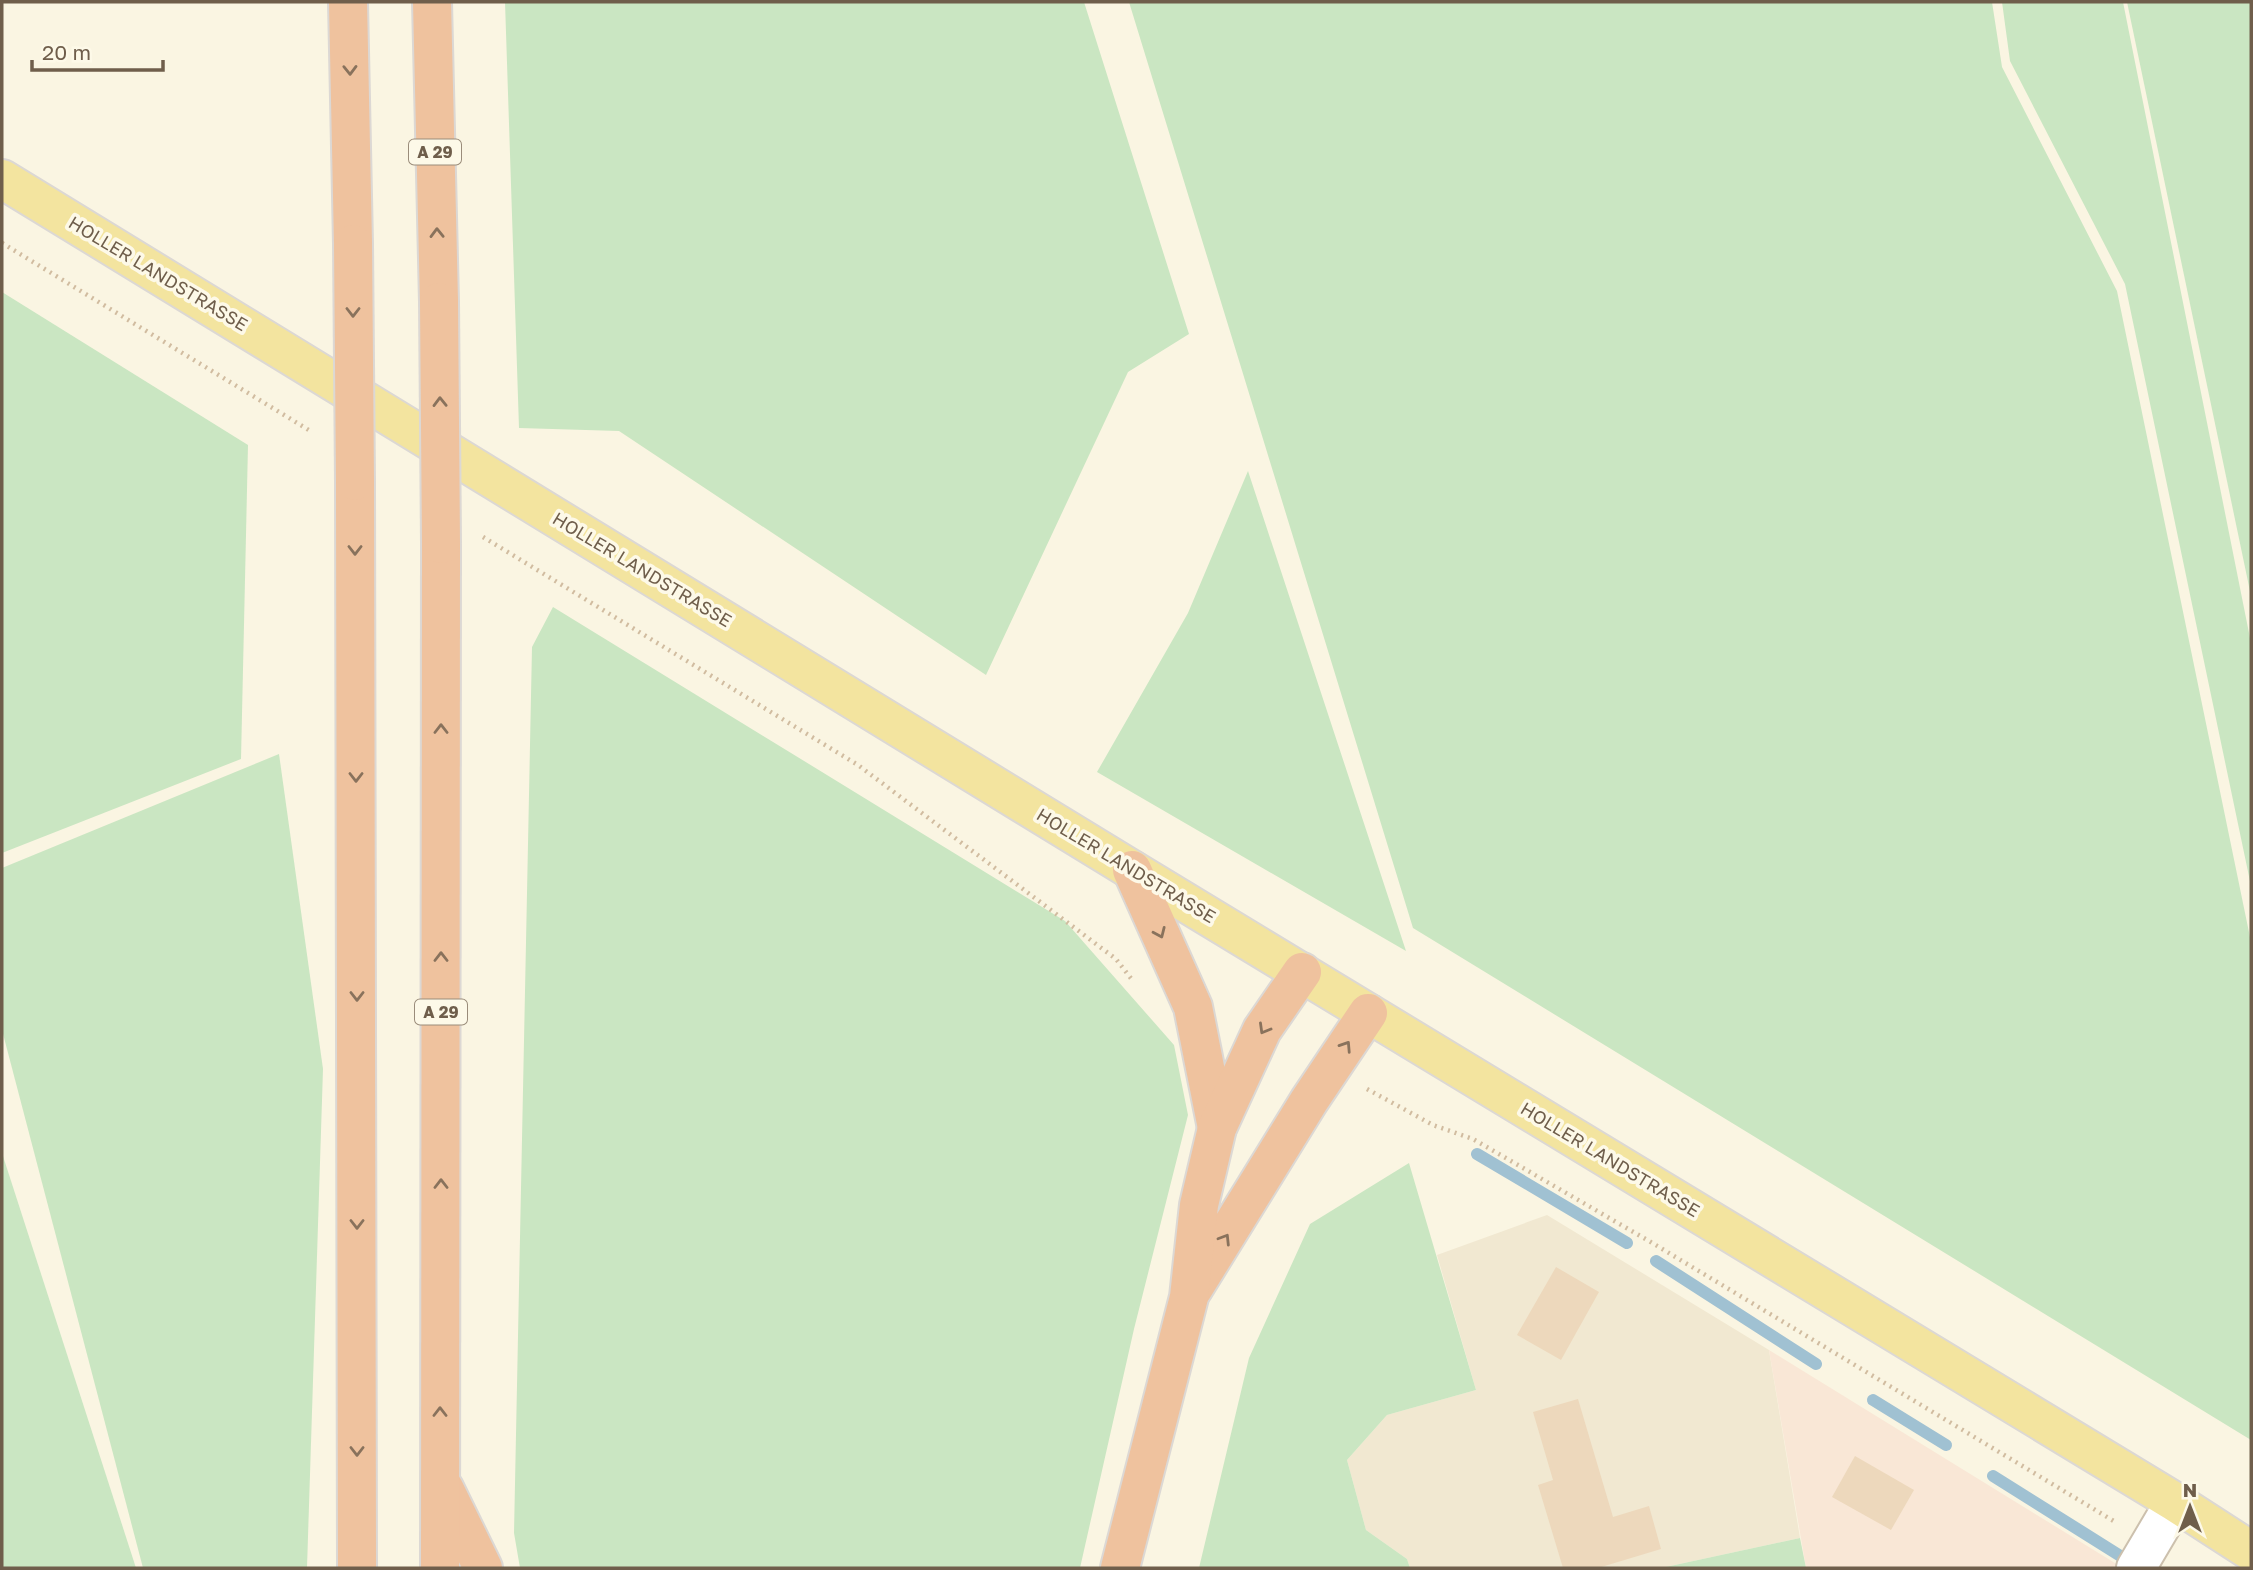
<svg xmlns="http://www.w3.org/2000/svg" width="2253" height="1570" viewBox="0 0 2253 1570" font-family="'Golos Text',sans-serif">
  <rect width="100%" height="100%" fill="#faf5e2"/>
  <polygon fill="#f1e8d1" points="1547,1215 1769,1350 1800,1538 1661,1568 1410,1568 1407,1559 1366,1530 1347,1460 1387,1415 1476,1390 1437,1255"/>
  <polygon fill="#f9e7d6" points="1769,1350 2123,1568 1806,1568"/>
  <g fill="#cae6c2">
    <polygon points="505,2 1084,2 1189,334 1128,372 986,675 619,431 519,428"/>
    <polygon points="1129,2 1992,2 2002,67 2117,291 2251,942 2251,1440 1413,928"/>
    <polygon points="2002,2 2123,2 2251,643 2251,886 2125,284 2010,61"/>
    <polygon points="2127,2 2251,2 2251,596"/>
    <polygon points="2,292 248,445 241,759 2,853"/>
    <polygon points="1248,471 1406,951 1097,772 1188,613"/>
    <polygon points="553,607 1065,921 1174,1045 1188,1115 1134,1329 1080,1568 520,1568 514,1533 532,647"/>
    <polygon points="279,754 323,1069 307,1568 143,1568 2,1030 2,868"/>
    <polygon points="2,1153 136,1568 2,1568"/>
    <polygon points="1409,1163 1476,1390 1387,1415 1347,1460 1366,1530 1407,1559 1410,1568 1199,1568 1249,1358 1310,1224"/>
    <polygon points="1800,1538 1806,1568 1661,1568"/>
  </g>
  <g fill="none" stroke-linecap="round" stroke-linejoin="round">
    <g stroke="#a0c1d2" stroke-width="12">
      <polyline points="1477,1154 1627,1243"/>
      <polyline points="1656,1261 1816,1364"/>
      <polyline points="1873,1400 1946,1445"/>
      <polyline points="1993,1476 2130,1562"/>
    </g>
  </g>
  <g fill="#edd8bc">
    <polygon points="1556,1267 1599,1292 1561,1360 1517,1335"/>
    <polygon points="1578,1399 1613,1517 1649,1506 1661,1549 1598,1568 1563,1568 1538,1485 1553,1480 1533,1412"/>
    <polygon points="1855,1456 1914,1490 1891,1530 1832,1497"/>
  </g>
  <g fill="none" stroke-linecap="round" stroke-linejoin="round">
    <g stroke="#ccc0ad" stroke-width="42">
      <polyline id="minor" points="2136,1568 2175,1502"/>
    </g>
    <g stroke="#dcd8d4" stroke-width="42">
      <polyline id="major" points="2,179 1132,870 2175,1502 2251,1551"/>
    </g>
    <g stroke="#dcd8d4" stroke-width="42">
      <g id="highway">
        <polyline points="348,2 353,244"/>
        <polyline points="432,2 439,302"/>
        <polyline points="355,481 357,1568"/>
        <polyline points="1132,870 1193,1007 1217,1128"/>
        <polyline points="1193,1289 1309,1101 1368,1013"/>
        <polyline points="444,1488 483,1568"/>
        <polyline points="440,1568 441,544"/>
        <polyline points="1120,1568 1189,1297 1199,1205 1217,1128 1262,1030 1302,972"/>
      </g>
    </g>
    <g stroke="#d1bca0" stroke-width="4.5" stroke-dasharray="2 5" stroke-linecap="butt">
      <polyline points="2,243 312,432"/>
      <polyline points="483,537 858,765 1116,959 1133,981"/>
      <polyline points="1367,1089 1433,1125 1473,1139 1649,1241 2117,1523"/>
    </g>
    <use href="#minor" stroke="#fff" stroke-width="38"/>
    <use href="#major" stroke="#f3e49f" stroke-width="38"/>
    <use href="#highway" stroke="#efc29e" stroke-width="38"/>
    <g stroke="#dcd8d4" stroke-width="42" stroke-linecap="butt">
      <g id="highway-bridge">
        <polyline points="353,244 355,481"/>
        <polyline points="439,302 441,544"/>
      </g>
    </g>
    <use href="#highway-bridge" stroke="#efc29e" stroke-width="38"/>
  </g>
  <defs><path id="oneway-chevron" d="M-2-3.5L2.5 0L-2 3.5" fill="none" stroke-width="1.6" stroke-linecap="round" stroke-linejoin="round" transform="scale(1.75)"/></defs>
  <g stroke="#89725c">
    <use href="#oneway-chevron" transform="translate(350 70) rotate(89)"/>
    <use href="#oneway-chevron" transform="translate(437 233) rotate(-91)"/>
    <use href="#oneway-chevron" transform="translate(353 312) rotate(90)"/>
    <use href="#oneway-chevron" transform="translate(440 402) rotate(-91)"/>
    <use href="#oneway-chevron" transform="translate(355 550) rotate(90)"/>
    <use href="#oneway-chevron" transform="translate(441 729) rotate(-90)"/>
    <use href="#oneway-chevron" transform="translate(356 777) rotate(90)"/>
    <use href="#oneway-chevron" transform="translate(1160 933) rotate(66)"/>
    <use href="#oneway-chevron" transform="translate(441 957) rotate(-90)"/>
    <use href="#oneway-chevron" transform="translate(357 996) rotate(90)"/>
    <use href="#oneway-chevron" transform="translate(1264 1029) rotate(120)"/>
    <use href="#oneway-chevron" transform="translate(1346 1046) rotate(-57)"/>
    <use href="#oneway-chevron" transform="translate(441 1184) rotate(-90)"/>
    <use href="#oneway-chevron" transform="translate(357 1224) rotate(90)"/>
    <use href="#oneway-chevron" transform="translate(1225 1239) rotate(-58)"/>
    <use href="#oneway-chevron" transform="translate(440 1412) rotate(-90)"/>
    <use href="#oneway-chevron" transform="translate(357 1451) rotate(90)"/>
  </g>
  <g text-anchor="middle" stroke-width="7" stroke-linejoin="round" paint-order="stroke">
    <g fill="#fdf9e8" stroke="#9a8c7a" stroke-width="2">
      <rect x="409" y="139.5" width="52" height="25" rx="5"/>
      <rect x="415" y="999.5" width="52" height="25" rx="5"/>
    </g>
    <g font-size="16" font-weight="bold" fill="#6f5e4b">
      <text x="435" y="158">A 29</text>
      <text x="441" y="1018">A 29</text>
    </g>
    <g font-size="18" fill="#6f5e4b" stroke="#fdf9e8">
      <text transform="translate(158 274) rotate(31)" y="6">HOLLER LANDSTRASSE</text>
      <text transform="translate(642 570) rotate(31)" y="6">HOLLER LANDSTRASSE</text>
      <text transform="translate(1126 866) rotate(31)" y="6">HOLLER LANDSTRASSE</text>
      <text transform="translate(1610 1160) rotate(31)" y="6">HOLLER LANDSTRASSE</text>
    </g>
  </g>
  <rect width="2253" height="1570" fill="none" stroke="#6f5e4b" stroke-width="7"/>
  <g transform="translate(2190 1507)" stroke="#fdf9e8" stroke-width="5" paint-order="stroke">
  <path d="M0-5L12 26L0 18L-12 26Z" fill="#6f5e4b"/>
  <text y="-10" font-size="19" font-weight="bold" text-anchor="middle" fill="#6f5e4b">N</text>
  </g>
  <path d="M32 60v10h131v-10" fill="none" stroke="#6f5e4b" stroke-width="3.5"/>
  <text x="42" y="60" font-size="21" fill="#6f5e4b" stroke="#fdf9e8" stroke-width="5" paint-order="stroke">20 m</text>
</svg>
